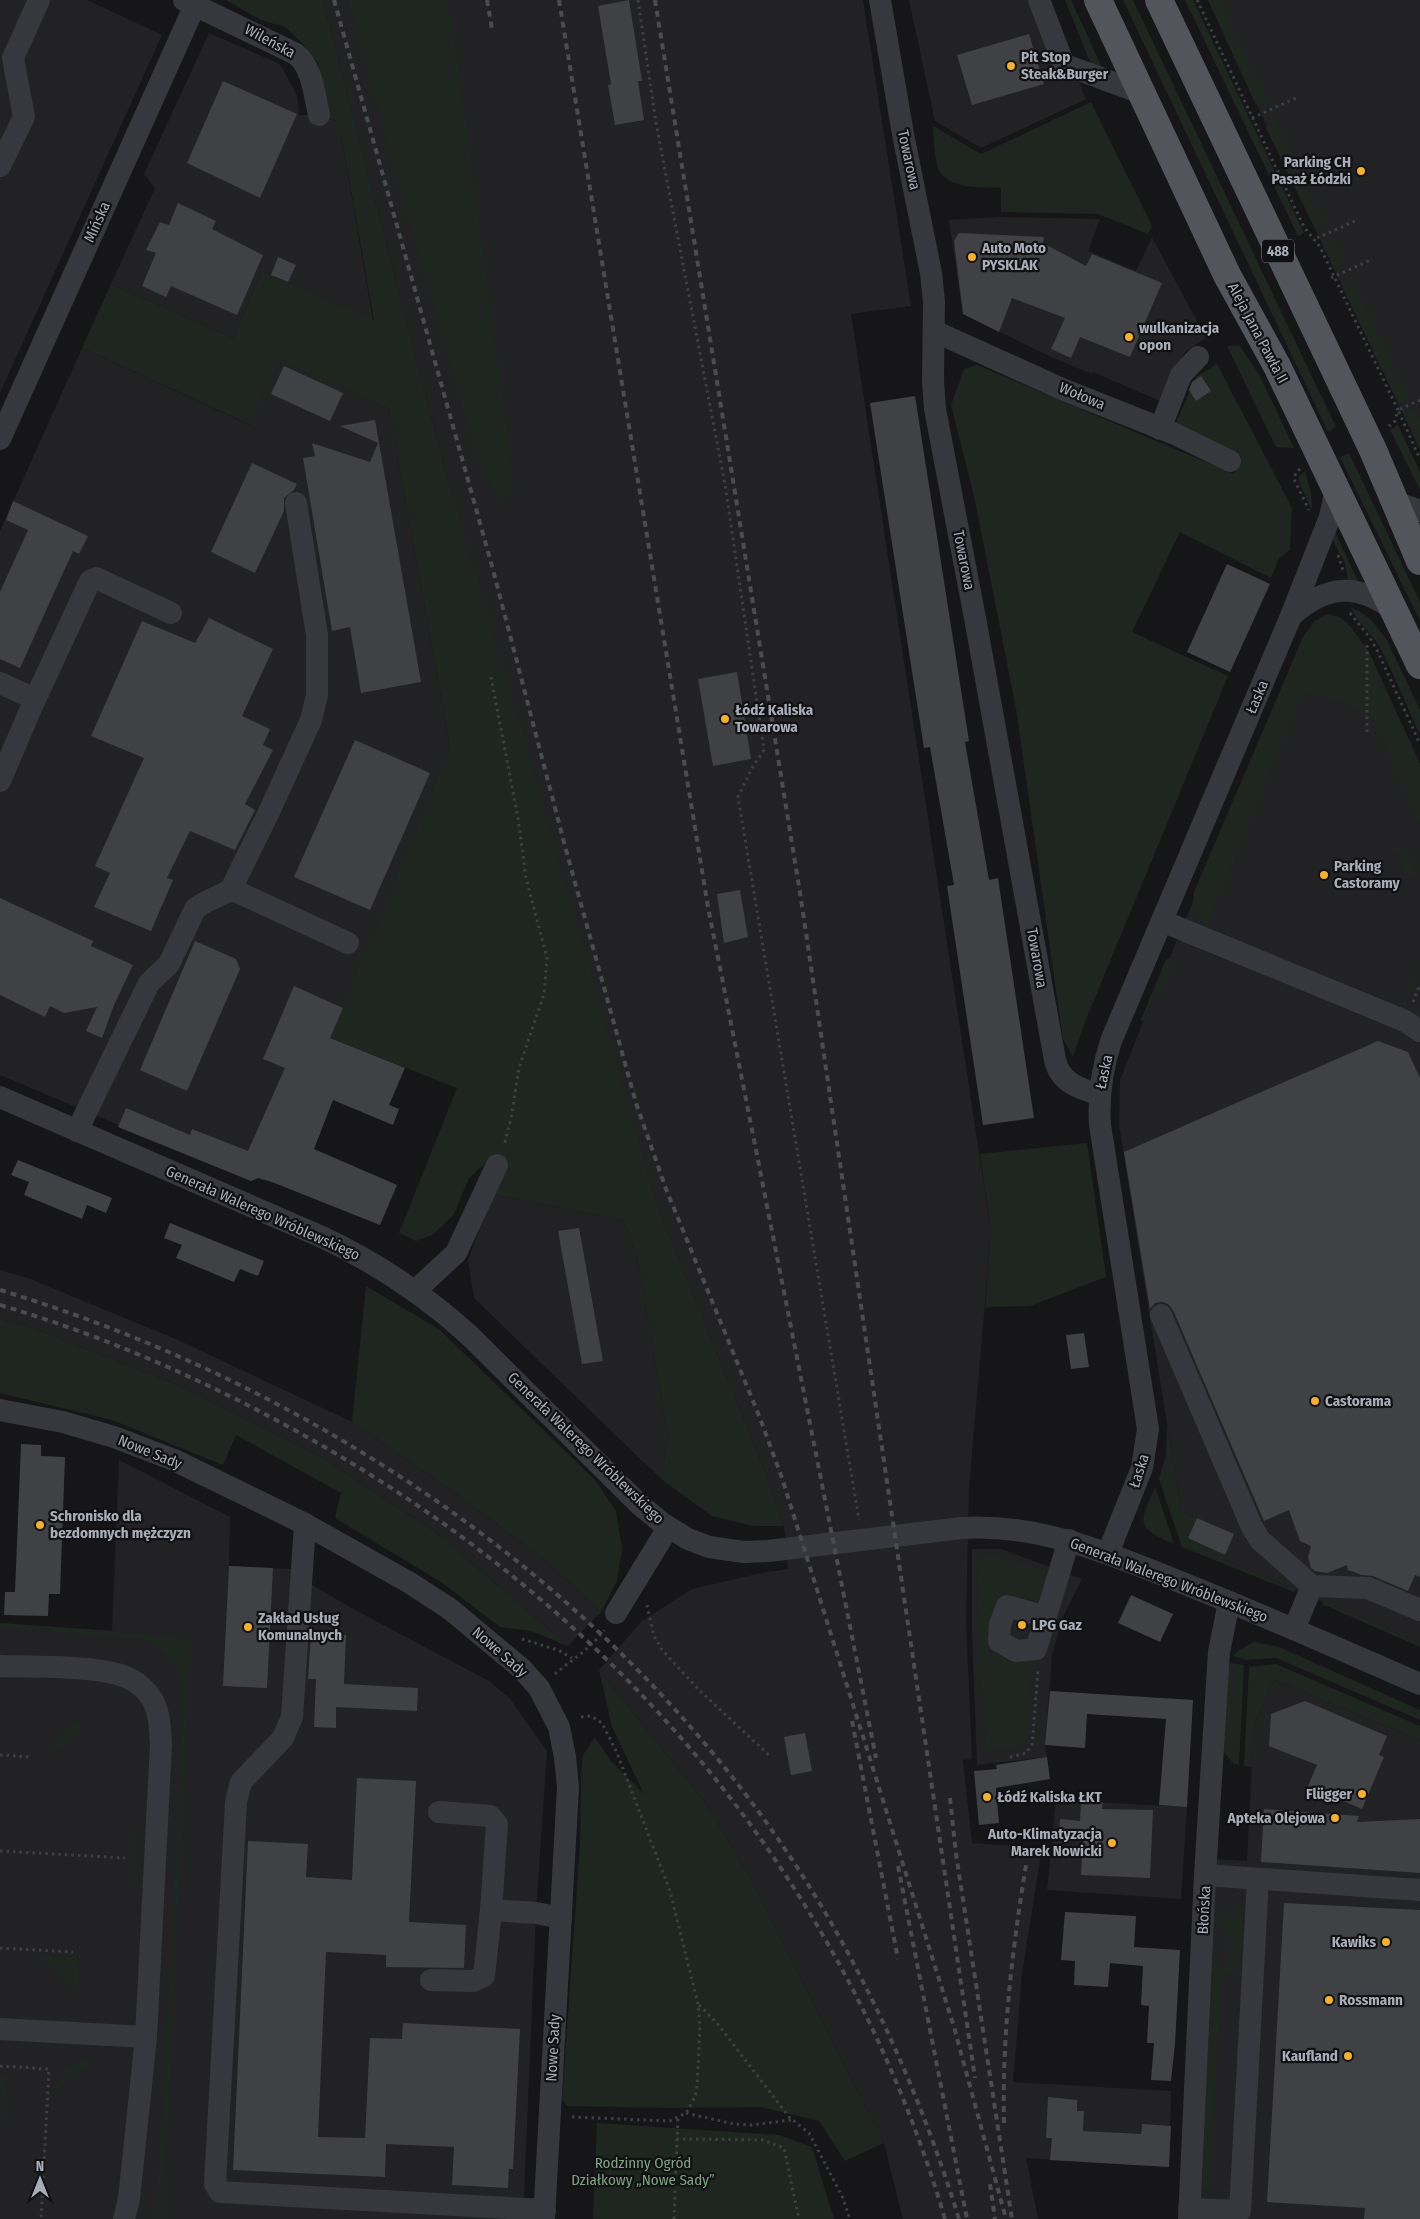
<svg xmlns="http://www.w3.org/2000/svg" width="1420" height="2219" viewBox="0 0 1420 2219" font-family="'Fira Sans Condensed',sans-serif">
  <rect width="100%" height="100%" fill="#161618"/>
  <g fill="#222225">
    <polygon points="0,0 87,0 162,35 0,393"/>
    <polygon points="323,0 863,0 911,306 851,314 991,1231 969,1489 966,1622 972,1759 963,1760 972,1843 1042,1848 1022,1974 1013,2082 1171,2091 1169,2167 1026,2158 1038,2219 903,2219 884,2143 749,1876 705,1802 599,1670 642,1621 692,1589 757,1574 788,1569 784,1526 770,1484 657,1204 443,462"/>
    <polygon points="909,0 1046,0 1086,99 981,148 935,121"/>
    <polygon points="1208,0 1420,0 1420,450 1316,231"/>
    <polygon points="209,33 280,64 297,95 299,115 319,115 339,122 373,320 262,271 233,338 111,284 155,188 144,174"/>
    <polygon points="999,217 1100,219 1088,251 1136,271 1152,237 1206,338 1186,351 1178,364 1160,401 1093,372 1092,374 1049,356 963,314 949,220"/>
    <polygon points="82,348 250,425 279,359 389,409 450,746 272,1182 258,1178 251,1181 0,1075 0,531"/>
    <polygon points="1328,614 1341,618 1349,625 1369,652 1420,764 1420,1643 1223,1559 1233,1534 1181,1511 1119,1125 1120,1080 1143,1022 1303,637 1315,621"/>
    <polygon points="493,1194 623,1220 638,1260 668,1437 661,1479 474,1298 468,1260"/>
    <polygon points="0,1270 28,1278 178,1340 352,1422 447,1487 545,1560 601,1612 568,1646 436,1532 316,1454 181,1386 34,1328 0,1319"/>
    <polygon points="119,1460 230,1517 229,1566 291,1569 291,1573 355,1610 489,1681 510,1699 547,1751 536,1913 523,2219 0,2219 0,1623 112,1631"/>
    <polygon points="972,1549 1001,1549 1082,1579 1063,1617 1052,1655 1045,1746 1047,1757 977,1765 972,1632"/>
    <polygon points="1274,1680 1420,1740 1420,2219 1197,2219 1216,1859 1247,1861 1254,1725"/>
    <polygon points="1056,1800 1187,1807 1181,1899 1047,1890"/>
  </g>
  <g fill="#1e261f">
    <polygon points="226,0 323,0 443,462 514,700 657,1204 770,1484 784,1526 753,1526 712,1516 661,1479 668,1437 638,1260 623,1220 493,1194 490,1159 469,1178 453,1216 432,1235 416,1241 399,1233 457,1088 330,1038 450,746 389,409 279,360 251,425 82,348 111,284 233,338 262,271 374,320 339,122 327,117 318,63 302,43 285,27 261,20"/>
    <polygon points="348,0 448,0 462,90 515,490 502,503 481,472 402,202"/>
    <polygon points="1065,0 1071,0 1103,70 1093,69"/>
    <polygon points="1123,0 1133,0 1336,427 1328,432"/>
    <polygon points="1185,0 1193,0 1304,233 1298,236"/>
    <polygon points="1208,0 1220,0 1269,102 1259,105 1255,103"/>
    <path d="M1091,102L1152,226L1148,234L1098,214L1001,212V188C983,187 946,190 938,168C934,156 934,139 933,126L981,154Z"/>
    <polygon points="1275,116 1327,226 1316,231 1266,128 1269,120"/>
    <polygon points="1334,238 1346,264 1334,269 1322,243"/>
    <polygon points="1352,277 1410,399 1399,405 1340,282"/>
    <polygon points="1239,345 1259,374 1294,448 1276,447 1227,346"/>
    <polygon points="1217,364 1292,508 1290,550 1279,558 1271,578 1180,532 1132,632 1228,676 1085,1022 1073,1057 1063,1039 1016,709 974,496 951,405 964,369 977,365 1234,474 1241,456 1175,425 1196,377"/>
    <polygon points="1414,408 1420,420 1420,449 1403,413"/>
    <polygon points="1398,425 1420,472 1420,490 1390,430"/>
    <polygon points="1349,453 1420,602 1420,621 1340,457"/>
    <polygon points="1305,471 1311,493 1312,511 1299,482 1299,476"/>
    <polygon points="1335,532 1358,581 1348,580 1345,563 1332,539"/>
    <path d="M1351,607L1364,614L1373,622L1387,640L1420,710V735C1406,705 1394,673 1378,644C1370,632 1355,620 1351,607Z"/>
    <path d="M1328,614L1341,618L1349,625L1369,652L1420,764V825L1373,721L1363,712L1323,695L1319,697L1304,691L1208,925C1196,918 1191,906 1194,892L1303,637L1315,621Z"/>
    <path d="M1396,845H1404C1412,852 1418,866 1415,877L1400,871L1406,856L1391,850Z"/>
    <polygon points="1170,958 1175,961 1161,995 1155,993 1143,1022 1141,1020 1165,961"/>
    <polygon points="1420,962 1420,971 1406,1006 1402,1005"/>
    <polygon points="1087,1143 1106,1277 1030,1306 985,1307 991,1231 980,1154"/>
    <polygon points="366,1286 439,1329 595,1480 616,1511 622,1548 617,1581 601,1612 545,1560 447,1487 352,1422"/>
    <polygon points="0,1319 34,1328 181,1386 316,1454 436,1532 568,1646 531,1631 500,1627 441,1582 335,1518 341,1493 236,1435 223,1465 112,1420 0,1393"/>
    <polygon points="1167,1424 1181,1511 1197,1518 1188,1538 1225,1555 1223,1559 1296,1590 1294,1592 1182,1547 1159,1479 1166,1455"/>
    <path d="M1155,1487L1174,1544C1135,1527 1139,1524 1155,1487Z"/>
    <path d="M976,1554H995L1047,1572L1038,1602L1002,1593L992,1618L1033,1657L1027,1737C1016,1749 1002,1752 986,1750L979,1644Z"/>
    <polygon points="1323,1601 1420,1643 1420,1647 1322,1604"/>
    <path d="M0,1623L112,1631L190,1639L164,2219H154L156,2202L184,1698C183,1671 168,1649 142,1640L0,1627Z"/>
    <polygon points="1254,1642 1279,1647 1420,1710 1420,1720 1276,1658 1247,1660 1233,1656 1239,1650"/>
    <polygon points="1230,1663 1244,1665 1239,1765 1234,1764 1223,1751 1228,1669"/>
    <polygon points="1276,1664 1420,1726 1420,1740 1274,1680 1254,1725 1252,1767 1244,1766 1249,1667"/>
    <polygon points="599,1670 705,1802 749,1876 884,2143 845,2161 819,2121 761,2107 670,2108 567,2106 562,2099 580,1845 581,1776 583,1755 595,1737 610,1760 644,1794 612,1727"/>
    <path d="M78,1721L81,1726C73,1744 59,1753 40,1753L73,1722Z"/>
    <polygon points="132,1827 135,1831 132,1887 129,1890 126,1887 129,1830"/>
    <polygon points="1236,1900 1244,1907 1242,1951 1234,1974 1221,1974 1211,2187 1207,2190 1203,2190 1199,2185 1213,1966 1227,1967 1229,1937 1219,1927 1215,1912 1236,1913"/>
    <polygon points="39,1955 79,1957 78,1991 72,1991"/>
    <path d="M99,2057L53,2094C59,2069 74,2058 99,2057Z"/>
    <polygon points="0,2075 5,2076 7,2080 5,2111 0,2126"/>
    <polygon points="597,2123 779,2135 812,2147 834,2219 593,2219"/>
  </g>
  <g fill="#404145">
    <polygon points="629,0 642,81 638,81 644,120 615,125 608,85 611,84 598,6"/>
    <polygon points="1029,34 1044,84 972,105 957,55"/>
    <polygon points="223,81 297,114 260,198 187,163"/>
    <polygon points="178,203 216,221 212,229 263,255 237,315 171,286 166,297 142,286 156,253 146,250 160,222 169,225"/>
    <polygon points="959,233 1044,237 1043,243 1086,266 1092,254 1162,283 1130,357 1080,337 1071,358 1051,349 1065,318 1012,298 999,332 963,314 954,241"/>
    <polygon points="278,257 296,265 288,282 271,275"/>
    <polygon points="284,366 343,393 330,421 271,394"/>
    <polygon points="1201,376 1211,391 1196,401 1189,390 1192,382"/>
    <polygon points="915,396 969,741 965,742 989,880 998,878 1034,1118 983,1125 947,886 954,885 930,747 924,748 870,403"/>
    <polygon points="375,420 421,682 361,693 350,627 332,631 303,458 315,456 312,443 370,462 378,443 340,426"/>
    <polygon points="252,463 297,484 294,490 284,498 284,511 255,573 211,552"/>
    <polygon points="13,501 88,536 79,554 73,551 20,668 0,659 0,592 28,530 6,520"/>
    <polygon points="1227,564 1270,584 1230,672 1187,652"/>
    <polygon points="209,618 273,649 242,716 270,729 263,745 273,750 245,804 255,810 235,850 190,831 167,878 173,880 151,931 94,907 110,873 95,866 144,758 91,736 142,621 195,643"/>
    <polygon points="737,672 751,759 713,766 698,679"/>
    <polygon points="355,740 430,773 370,910 294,877"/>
    <polygon points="740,890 748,937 724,943 717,894"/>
    <polygon points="0,898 93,941 91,946 133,965 114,1005 102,1038 86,1031 97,1007 64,1013 50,1006 45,1017 0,995"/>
    <polygon points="195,941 236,959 240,969 187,1091 140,1070"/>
    <polygon points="294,986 343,1008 330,1038 405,1068 389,1105 399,1109 393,1125 333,1100 314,1149 397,1185 380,1225 272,1182 258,1178 251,1181 118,1127 126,1108 190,1135 192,1129 248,1151 285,1068 263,1059"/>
    <polygon points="1378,1041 1408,1052 1420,1078 1420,1577 1415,1575 1408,1591 1373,1576 1362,1575 1348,1570 1347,1565 1327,1573 1315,1571 1311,1568 1308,1557 1311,1546 1300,1541 1289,1510 1264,1521 1173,1310 1168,1304 1162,1302 1155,1303 1150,1309 1124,1152"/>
    <polygon points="18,1160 112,1198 106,1213 87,1205 82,1219 24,1195 29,1182 11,1175"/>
    <polygon points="170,1223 264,1261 258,1276 240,1269 234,1282 176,1258 182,1245 164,1238"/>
    <polygon points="579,1228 603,1361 582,1364 558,1231"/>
    <polygon points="1084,1333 1089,1367 1071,1369 1066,1335"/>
    <polygon points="21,1444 41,1445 41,1456 65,1457 60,1594 49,1594 48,1616 4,1615 5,1592 15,1592"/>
    <polygon points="1197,1518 1234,1534 1225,1555 1188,1538"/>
    <polygon points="229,1566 273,1568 267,1688 223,1686"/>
    <polygon points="1131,1595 1173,1614 1160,1642 1118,1623"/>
    <polygon points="311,1634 346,1635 344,1684 418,1688 417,1711 336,1707 336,1728 314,1727 316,1679 308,1679"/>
    <polygon points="1050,1691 1193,1700 1187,1807 1159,1805 1166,1719 1087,1714 1085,1748 1045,1745"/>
    <polygon points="1305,1701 1387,1736 1379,1755 1384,1757 1362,1809 1308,1786 1317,1765 1269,1746 1271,1714"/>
    <polygon points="805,1733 812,1771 791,1775 784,1737"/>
    <polygon points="1047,1757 1050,1779 996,1788 999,1823 979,1825 974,1771 997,1769 996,1765"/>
    <polygon points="357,1778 416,1781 409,1922 466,1925 464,1968 386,1967 386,1955 326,1952 318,2137 365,2138 370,2038 402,2039 403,2023 520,2029 513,2169 509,2169 508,2188 452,2185 454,2147 386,2144 385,2177 233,2170 248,1841 308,1844 306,1877 352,1880"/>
    <polygon points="1081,1801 1103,1802 1102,1809 1153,1810 1150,1878 1081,1875 1083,1837 1059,1836 1060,1819 1080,1821"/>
    <polygon points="1264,1809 1359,1816 1357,1822 1420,1819 1420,1873 1261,1862"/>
    <polygon points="1284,1903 1420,1910 1420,2219 1364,2219 1365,2208 1267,2202"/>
    <polygon points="1065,1912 1136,1916 1134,1947 1180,1950 1175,2044 1171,2081 1151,2080 1154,2043 1147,2043 1149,2006 1141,2005 1143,1966 1110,1963 1108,1987 1074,1985 1075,1961 1061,1960"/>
    <polygon points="1048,2097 1077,2100 1077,2111 1084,2111 1083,2131 1141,2134 1142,2124 1171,2126 1169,2167 1050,2160 1052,2138 1046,2138"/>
  </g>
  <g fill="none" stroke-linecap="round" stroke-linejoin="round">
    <g stroke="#3d3f44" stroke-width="3" stroke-dasharray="2.5 4" stroke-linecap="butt">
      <polyline points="638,0 656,123 725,484 764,750 752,768 738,797 859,1520"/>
      <polyline points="1197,0 1304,227 1320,247 1398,410 1395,421 1389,426"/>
      <polyline points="1252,118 1296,98"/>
      <polyline points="1317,238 1355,221"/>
      <polyline points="1331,278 1372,259"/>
      <polyline points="1420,400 1398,410 1420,459"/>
      <polyline points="1300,469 1296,472 1294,479 1309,510"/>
      <polyline points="1338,555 1343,570"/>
      <polyline points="1350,613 1370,638 1377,650 1420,744"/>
      <polyline points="1367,645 1367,732"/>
      <polyline points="491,677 518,818 526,878 547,958 544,994 519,1068 511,1118 504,1146"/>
      <polyline points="1413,1002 1420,984"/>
      <polyline points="647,1605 654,1636 662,1650 699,1690 771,1757"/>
      <polyline points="522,1639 558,1650 572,1658"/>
      <path d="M555,1674C571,1660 592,1648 604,1630"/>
      <polyline points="0,1755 32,1757"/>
      <polyline points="1010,1757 1026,1753 1032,1745 1038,1670"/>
      <polyline points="0,1851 125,1858"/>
      <polyline points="0,1948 73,1952"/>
      <polyline points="699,2005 717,2023 789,2117 809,2133 842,2196 850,2219"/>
      <polyline points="0,2066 49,2069 41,2219"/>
      <polyline points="686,2113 734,2124 751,2125 791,2120"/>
      <polyline points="572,2117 670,2121 686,2113 695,2097 697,2087 700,2026 698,2004 670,1891 617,1753 602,1723 591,1716 579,1717"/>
      <polyline points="678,2119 677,2139 763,2140 784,2148 799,2219"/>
      <polyline points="674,2219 677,2139"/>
    </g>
    <g stroke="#37383d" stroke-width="22">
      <path d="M184,0L296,54C313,69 314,93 319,115"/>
      <path d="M880,0L903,134L931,273L934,302L933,381L935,409L975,618L1055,1060C1060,1082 1079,1089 1099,1094"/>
      <path d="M1039,0L1064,65C1090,73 1114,84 1140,92"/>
      <polyline points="0,166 24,117 13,58 39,0"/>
      <polyline points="934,331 1062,389 1175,434 1230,461"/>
      <polyline points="1160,429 1181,375 1198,357"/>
      <polyline points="0,439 195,5"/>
      <polyline points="1394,502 1420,511"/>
      <path d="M1291,616C1326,585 1356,582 1394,610"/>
      <polyline points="0,683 35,699"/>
      <polyline points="0,781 32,706 90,581 96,578 171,613"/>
      <polyline points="231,889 348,943"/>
      <polyline points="1162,921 1405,1021 1420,1031"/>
      <path d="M0,1097L322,1237C377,1263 425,1295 470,1336L639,1504L662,1523L688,1539L709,1547L744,1552L768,1551L962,1528C1043,1523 1117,1557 1190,1586C1268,1617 1344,1651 1420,1684"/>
      <path d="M77,1131L149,983L169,964L195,909C206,899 219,898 231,889L268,814L311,720L317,695V635L296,503"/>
      <polyline points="416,1290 456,1253 497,1165"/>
      <polyline points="1161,1315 1252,1527 1260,1540 1312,1586 1368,1588 1420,1610"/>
      <polyline points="0,1410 63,1422 114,1437 174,1460 305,1524 410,1583 450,1609 522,1669 539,1688 559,1727 565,1757 568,1787 544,2219"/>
      <polyline points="305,1524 292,1717 283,1738 241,1782 236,1802 215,2184 220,2192 545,2210"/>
      <path d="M1108,1553L1142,1468L1148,1429L1100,1125C1098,1095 1102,1069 1111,1041L1291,616L1330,517L1336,488"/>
      <polyline points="616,1613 668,1528"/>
      <polyline points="1046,1617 1007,1606 1000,1624 999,1641 1016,1651 1036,1649 1069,1540"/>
      <polyline points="1294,1629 1312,1586"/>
      <path d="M0,1666C30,1667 105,1665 130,1679C138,1683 147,1691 152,1699C160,1713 160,1729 161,1744L146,2037L129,2199L124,2219"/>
      <polyline points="439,1812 490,1816 497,1824 491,1910 536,1913 561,1918"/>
      <polyline points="1205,1875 1420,1890"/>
      <polyline points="431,1980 473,1981 484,1976 491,1910"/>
      <polyline points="0,2029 146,2037"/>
      <polyline points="1189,2209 1240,2211 1258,1879"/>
      <polyline points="1189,2219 1205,1875 1219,1652 1229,1602"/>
    </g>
    <g stroke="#53555c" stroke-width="28">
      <polyline points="1098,0 1227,275 1277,366 1420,665"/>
      <polyline points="1159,0 1373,450 1420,561"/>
    </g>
    <g stroke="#4a4c52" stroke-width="4" stroke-dasharray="6 5" stroke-linecap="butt">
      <polyline points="334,0 492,566 566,850 636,1103 666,1189 760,1418 782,1478 954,2027 1006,2219"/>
      <polyline points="487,0 492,29"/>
      <polyline points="559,0 708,907 876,1758"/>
      <polyline points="655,0 801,899 975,2078"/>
      <path d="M0,1290C345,1395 666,1623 842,1942C891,2031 929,2122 959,2219"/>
      <path d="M0,1305C112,1338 220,1387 321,1445C623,1619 846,1883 945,2219"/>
      <polyline points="852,1721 898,1959"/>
      <polyline points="950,1798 956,1854 1012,2219"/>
      <polyline points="898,1866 967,2219"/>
      <path d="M1004,2123C1002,2036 1012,1951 1026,1865"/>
      <polyline points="990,2184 995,2219"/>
    </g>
  </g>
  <g fill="#f2b134" stroke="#111113" stroke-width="2">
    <circle cx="1011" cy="66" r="5"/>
    <circle cx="1361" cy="171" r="5"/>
    <circle cx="972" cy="257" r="5"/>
    <circle cx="1129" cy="337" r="5"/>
    <circle cx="725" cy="719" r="5"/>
    <circle cx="1324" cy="875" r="5"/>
    <circle cx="1315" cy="1401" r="5"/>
    <circle cx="40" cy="1525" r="5"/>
    <circle cx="1022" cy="1625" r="5"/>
    <circle cx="248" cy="1627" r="5"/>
    <circle cx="1362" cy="1794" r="5"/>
    <circle cx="987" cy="1797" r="5"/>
    <circle cx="1335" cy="1818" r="5"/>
    <circle cx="1112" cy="1843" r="5"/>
    <circle cx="1386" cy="1942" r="5"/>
    <circle cx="1329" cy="2000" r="5"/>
    <circle cx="1348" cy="2056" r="5"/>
  </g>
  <g text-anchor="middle" stroke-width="4.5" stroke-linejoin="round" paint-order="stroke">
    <rect fill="#111113" stroke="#7b7e86" stroke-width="1" x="1262" y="239.5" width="32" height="23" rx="4"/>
    <g font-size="14" font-weight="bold" fill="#a8adb8">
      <text x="1278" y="256">488</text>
    </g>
    <g font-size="15" fill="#a8adb8" stroke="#111113">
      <text transform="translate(270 41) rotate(28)" y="5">Wileńska</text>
      <text transform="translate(909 160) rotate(78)" y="5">Towarowa</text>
      <text transform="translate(97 222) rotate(-66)" y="5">Mińska</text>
      <text transform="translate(1258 333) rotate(62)" y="5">Aleja Jana Pawła II</text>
      <text transform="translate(1082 396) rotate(23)" y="5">Wołowa</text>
      <text transform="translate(964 560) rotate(79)" y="5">Towarowa</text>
      <text transform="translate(1257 697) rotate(-67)" y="5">Łaska</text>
      <text transform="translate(1037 958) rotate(80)" y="5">Towarowa</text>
      <text transform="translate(1104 1072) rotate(-78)" y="5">Łaska</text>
      <text transform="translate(263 1213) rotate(24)" y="5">Generała Walerego Wróblewskiego</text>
      <text transform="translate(586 1448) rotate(44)" y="5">Generała Walerego Wróblewskiego</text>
      <text transform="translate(150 1452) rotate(22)" y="5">Nowe Sady</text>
      <text transform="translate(1139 1471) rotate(-72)" y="5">Łaska</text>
      <text transform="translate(1169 1580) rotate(21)" y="5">Generała Walerego Wróblewskiego</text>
      <text transform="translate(500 1652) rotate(41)" y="5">Nowe Sady</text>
      <text transform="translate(1204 1910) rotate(-87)" y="5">Błońska</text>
      <text transform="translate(553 2048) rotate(-87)" y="5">Nowe Sady</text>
    </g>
    <g font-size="15" font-weight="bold" fill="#a8adb8" stroke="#111113" text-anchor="start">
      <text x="1021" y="62">Pit Stop<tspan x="1021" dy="17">Steak&amp;Burger</tspan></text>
      <text x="1351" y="167" text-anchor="end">Parking CH<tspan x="1351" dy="17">Pasaż Łódzki</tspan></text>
      <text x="982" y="253">Auto Moto<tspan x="982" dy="17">PYSKLAK</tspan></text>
      <text x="1139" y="333">wulkanizacja<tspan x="1139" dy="17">opon</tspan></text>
      <text x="735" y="715">Łódź Kaliska<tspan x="735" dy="17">Towarowa</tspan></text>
      <text x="1334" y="871">Parking<tspan x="1334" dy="17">Castoramy</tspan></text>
      <text x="1325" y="1406">Castorama</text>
      <text x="50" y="1521">Schronisko dla<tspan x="50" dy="17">bezdomnych mężczyzn</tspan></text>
      <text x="258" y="1623">Zakład Usług<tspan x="258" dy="17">Komunalnych</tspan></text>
      <text x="1032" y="1630">LPG Gaz</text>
      <text x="1352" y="1799" text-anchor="end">Flügger</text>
      <text x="997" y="1802">Łódź Kaliska ŁKT</text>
      <text x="1325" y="1823" text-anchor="end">Apteka Olejowa</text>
      <text x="1102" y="1839" text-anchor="end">Auto-Klimatyzacja<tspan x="1102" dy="17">Marek Nowicki</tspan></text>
      <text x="1376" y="1947" text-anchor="end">Kawiks</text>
      <text x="1339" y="2005">Rossmann</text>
      <text x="1338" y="2061" text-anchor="end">Kaufland</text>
    </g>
    <g font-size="15" fill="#7fa381" stroke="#111113">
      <text x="643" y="2168">Rodzinny Ogród<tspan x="643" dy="17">Działkowy „Nowe Sady”</tspan></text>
    </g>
  </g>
  <g transform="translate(40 2179)" stroke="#111113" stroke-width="4" paint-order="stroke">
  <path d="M0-4L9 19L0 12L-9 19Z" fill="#a8adb8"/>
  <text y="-8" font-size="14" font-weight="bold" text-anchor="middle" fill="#a8adb8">N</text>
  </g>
</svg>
